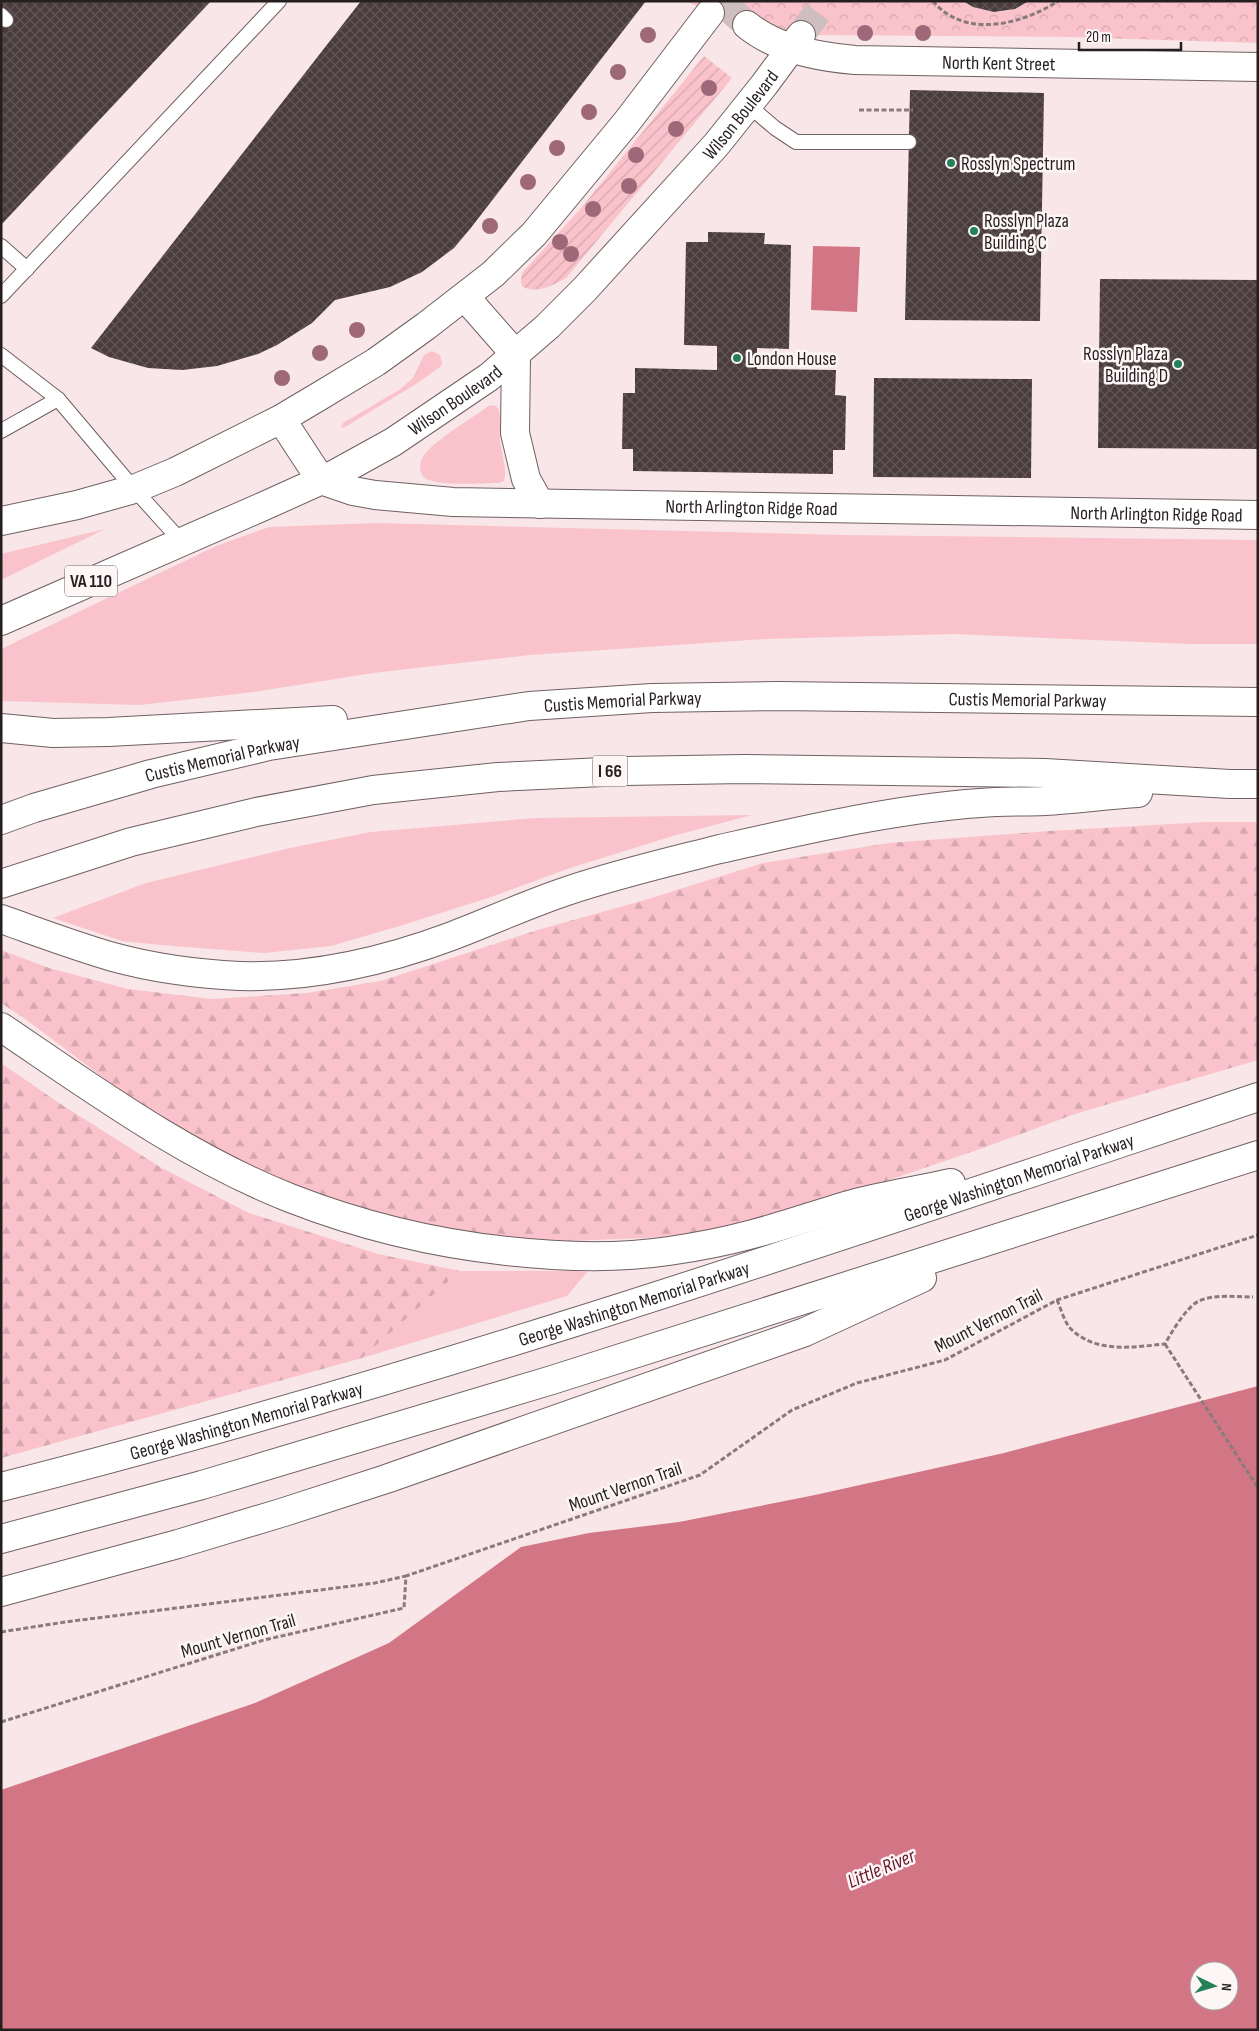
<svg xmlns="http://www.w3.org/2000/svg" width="1259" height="2031" viewBox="0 0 1259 2031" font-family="'Sofia Sans Condensed',sans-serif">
  <defs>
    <pattern id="forest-firs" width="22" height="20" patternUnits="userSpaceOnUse" patternTransform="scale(1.25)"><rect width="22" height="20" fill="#fac3cb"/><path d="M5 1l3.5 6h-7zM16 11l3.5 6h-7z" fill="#d6a7ae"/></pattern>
    <pattern id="park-crowns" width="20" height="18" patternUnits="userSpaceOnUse" patternTransform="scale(1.25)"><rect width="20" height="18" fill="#fac3cb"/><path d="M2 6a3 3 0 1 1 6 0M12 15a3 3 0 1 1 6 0" fill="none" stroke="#d6a7ae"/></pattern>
    <pattern id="garden-furrows" width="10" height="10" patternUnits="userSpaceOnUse" patternTransform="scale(1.25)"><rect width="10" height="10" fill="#fac3cb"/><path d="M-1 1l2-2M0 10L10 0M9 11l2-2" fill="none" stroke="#d6a7ae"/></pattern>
    <pattern id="building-cross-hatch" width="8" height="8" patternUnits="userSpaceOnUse" patternTransform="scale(1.25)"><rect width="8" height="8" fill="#4a3c3e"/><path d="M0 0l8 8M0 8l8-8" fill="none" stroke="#615657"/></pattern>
  </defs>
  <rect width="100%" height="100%" fill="#f8e6e8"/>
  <g fill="#fac3cb">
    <polygon points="432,351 440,355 442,363 440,367 416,384 345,427 341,428 343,423 399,390 413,378 424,355"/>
    <path d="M490,405L496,406C503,413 499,431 500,441C501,453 508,470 504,481L499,483C482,483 444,486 429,480C418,476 418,462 425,454C439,437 471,419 490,405Z"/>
    <polygon points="376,523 844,535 1258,540 1258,644 1189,644 954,634 764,639 530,655 373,673 254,692 140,705 1,701 1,649 216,546 269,527"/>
    <polygon points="105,529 1,580 1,554"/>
    <polygon points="752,815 673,836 573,867 491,897 403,925 331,946 264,953 161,945 122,941 53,918 146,883 290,848 371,832 535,818"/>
    <polygon points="460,1271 588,1271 567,1296 362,1358"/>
  </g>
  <g fill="url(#forest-firs)">
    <polygon points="1206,822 1258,822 1258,1060 1075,1114 980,1149 772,1220 667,1237 546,1242 469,1233 361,1209 270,1175 189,1134 125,1094 24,1018 1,1003 1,950 49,968 128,989 212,999 307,993 381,981 541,929 645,900 763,863 889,843 1049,831"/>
    <polygon points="1,1063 59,1103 160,1167 249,1213 378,1254 460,1271 362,1358 1,1458"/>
  </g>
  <path fill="url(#park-crowns)" d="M685,1H963C984,13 1008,17 1029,1H1258V43L1067,37L810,35L753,27L732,21Z"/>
  <path fill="url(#garden-furrows)" d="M704,56L732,78L566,278C554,285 535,295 522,286L521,281L522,273L582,207Z"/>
  <g fill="#d27686" fill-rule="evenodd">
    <polygon points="813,246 860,247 857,312 811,310"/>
    <path d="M1258,1386V2030H1V1790L255,1703L389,1643L521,1547L589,1533L679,1522L815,1495L1004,1453ZM1199,1971H1229V2001H1199Z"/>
  </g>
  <g fill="url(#building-cross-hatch)">
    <polygon points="1,1 211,1 1,225"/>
    <polygon points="361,1 646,1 470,229 454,248 422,272 390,287 335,300 312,323 277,345 258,354 217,366 182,370 148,368 109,357 91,348"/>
    <polygon points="963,1 1029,1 1015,9 994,12 973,7"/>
    <polygon points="910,90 1044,93 1040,321 905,320"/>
    <polygon points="708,232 765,233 764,244 791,245 789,349 757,348 757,369 836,370 835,395 846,396 845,450 833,450 833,474 633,471 633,449 622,449 623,393 635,393 635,368 717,370 717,346 684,345 686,242 708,242"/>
    <polygon points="1100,279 1258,280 1258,449 1098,448"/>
    <polygon points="874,378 1032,379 1031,478 873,477"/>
  </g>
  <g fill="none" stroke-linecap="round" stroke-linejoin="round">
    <polyline stroke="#cebec0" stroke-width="28" stroke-dasharray="28 14" stroke-linecap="butt" points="721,1 747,25"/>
    <polyline stroke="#cebec0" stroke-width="28" stroke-dasharray="28 14" stroke-linecap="butt" points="801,35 826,1"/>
    <g stroke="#6f6062" stroke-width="16">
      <g id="service">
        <polyline points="1,15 6,20"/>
        <polyline points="748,105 775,128 796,142 909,142"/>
        <polyline points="1,246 27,269"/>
        <polyline points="1,296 279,1"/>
        <polyline points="1,355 58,399 134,489 181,541"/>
        <polyline points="1,431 58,399"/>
      </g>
    </g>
    <g stroke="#6f6062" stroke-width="30">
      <g id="minor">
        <path id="s1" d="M747,25C776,49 818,57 855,60L1258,67"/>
        <path id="s2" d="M281,419L321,480L353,491L375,495L453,502L1258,515"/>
      </g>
    </g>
    <g stroke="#6f6062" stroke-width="30">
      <g id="primary">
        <polyline points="465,297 516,355 515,433 526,479 540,504"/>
        <polyline points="1,521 77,505 134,489 175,472 281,419 318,397 376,362 426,326 493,274 534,234 626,123 710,13"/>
        <path id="s3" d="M1,621L264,506L335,474L393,442L489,377L548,326L584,290L716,145L764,85L801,35"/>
      </g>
    </g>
    <g stroke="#6f6062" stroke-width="30">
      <g id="motorway">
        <polyline points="1,728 53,733 108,732 333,720"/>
        <path id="s4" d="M1,820L34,808L151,774L269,746L529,706L652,698L778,696L1258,702"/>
        <polyline points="1,884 131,842 256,812 373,790 498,777 624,771 744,769 1045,773 1230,784 1258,784"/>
        <path d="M1,919C38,932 75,946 113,957C153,968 198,974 240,976C313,978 385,961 452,936C491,921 528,904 567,891C617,874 669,862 720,849C804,830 894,809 980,803C1002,801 1023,802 1045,801C1076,799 1107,795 1138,793"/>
        <path d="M1,1027C93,1089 186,1157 290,1198C359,1225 432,1243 507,1251C561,1257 615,1259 669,1251C696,1247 723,1242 749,1235C785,1226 820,1213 856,1203C887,1195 920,1190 951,1183"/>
        <path id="s5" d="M1,1487C427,1379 842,1236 1258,1097"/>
        <polyline points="1,1539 202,1485 552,1380 1258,1155"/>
        <polyline points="1,1592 178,1544 284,1512 386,1479 805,1332 922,1278"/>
      </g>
    </g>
    <g stroke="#877b7c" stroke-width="3" stroke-dasharray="5 2.5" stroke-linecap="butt">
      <path d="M933,1C964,39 1022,25 1058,1"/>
      <polyline points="859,110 913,110"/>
      <path d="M1057,1300C1061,1309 1064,1321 1070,1328C1095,1354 1134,1347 1165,1344C1171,1333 1187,1306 1199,1301C1214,1294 1237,1297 1253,1297"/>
      <polyline points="1165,1344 1258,1488"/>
      <polyline points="1,1632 65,1622 320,1590 375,1583 406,1576"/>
      <polyline points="1,1722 264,1640 404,1608 406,1576 700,1475 792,1410 857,1383 945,1360 1057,1300 1258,1235"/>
    </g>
    <use href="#service" stroke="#fff" stroke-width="14"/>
    <use href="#minor" stroke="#fff" stroke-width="28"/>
    <use href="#primary" stroke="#fff" stroke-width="28"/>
    <use href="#motorway" stroke="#fff" stroke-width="28"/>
  </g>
  <g fill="#9e6878">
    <circle cx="865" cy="33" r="8"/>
    <circle cx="923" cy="33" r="8"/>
    <circle cx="648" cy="35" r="8"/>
    <circle cx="618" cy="72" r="8"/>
    <circle cx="709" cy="88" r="8"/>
    <circle cx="589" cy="112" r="8"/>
    <circle cx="676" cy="129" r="8"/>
    <circle cx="557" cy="148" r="8"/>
    <circle cx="636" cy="155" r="8"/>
    <circle cx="528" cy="182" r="8"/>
    <circle cx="629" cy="186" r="8"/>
    <circle cx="593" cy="209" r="8"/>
    <circle cx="490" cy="226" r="8"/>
    <circle cx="560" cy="242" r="8"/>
    <circle cx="571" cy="254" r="8"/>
    <circle cx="357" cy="330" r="8"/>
    <circle cx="320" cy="353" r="8"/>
    <circle cx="282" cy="378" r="8"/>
  </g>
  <g fill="#258158" stroke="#fdf6f7" stroke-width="2">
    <circle cx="951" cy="163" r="5"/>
    <circle cx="974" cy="231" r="5"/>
    <circle cx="737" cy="358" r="5"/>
    <circle cx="1178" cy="364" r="5"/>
  </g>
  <g text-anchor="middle" stroke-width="5" stroke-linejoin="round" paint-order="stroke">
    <g fill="#fdf6f7" stroke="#666060" stroke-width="1">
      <rect x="65" y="565.5" width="52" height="31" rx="4"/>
      <rect x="592.5" y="755.5" width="35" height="31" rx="4"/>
    </g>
    <g font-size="18" font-weight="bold" fill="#261f20">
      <text x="91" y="587">VA 110</text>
      <text x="610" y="777">I 66</text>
    </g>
    <g font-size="19" fill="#261f20" stroke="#fdf6f7">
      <text dy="7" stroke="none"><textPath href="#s1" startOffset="259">North Kent Street</textPath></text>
      <text dy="7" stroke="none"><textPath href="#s3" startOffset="911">Wilson Boulevard</textPath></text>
      <text dy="7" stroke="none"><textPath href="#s3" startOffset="506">Wilson Boulevard</textPath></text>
      <text dy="7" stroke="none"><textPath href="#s2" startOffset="506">North Arlington Ridge Road</textPath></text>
      <text dy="7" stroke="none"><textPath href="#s2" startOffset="911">North Arlington Ridge Road</textPath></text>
      <text dy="7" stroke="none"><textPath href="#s4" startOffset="1040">Custis Memorial Parkway</textPath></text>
      <text dy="7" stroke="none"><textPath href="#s4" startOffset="635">Custis Memorial Parkway</textPath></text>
      <text dy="7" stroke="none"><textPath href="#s4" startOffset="230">Custis Memorial Parkway</textPath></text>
      <text dy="7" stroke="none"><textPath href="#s5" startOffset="1064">George Washington Memorial Parkway</textPath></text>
      <text dy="7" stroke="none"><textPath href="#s5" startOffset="659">George Washington Memorial Parkway</textPath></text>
      <text transform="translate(988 1320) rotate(-27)" y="7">Mount Vernon Trail</text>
      <text dy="7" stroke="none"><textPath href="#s5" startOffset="254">George Washington Memorial Parkway</textPath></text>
      <text transform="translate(625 1486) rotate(-19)" y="7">Mount Vernon Trail</text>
      <text transform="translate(238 1635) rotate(-16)" y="7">Mount Vernon Trail</text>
    </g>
    <g font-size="19" fill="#261f20" stroke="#fdf6f7" text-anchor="start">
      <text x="961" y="170">Rosslyn Spectrum</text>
      <text x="984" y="227">Rosslyn Plaza<tspan x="984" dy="22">Building C</tspan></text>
      <text x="1168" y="360" text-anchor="end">Rosslyn Plaza<tspan x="1168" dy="22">Building D</tspan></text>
      <text x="747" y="365">London House</text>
    </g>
    <g font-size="20" font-style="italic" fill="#69162d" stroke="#fdf6f7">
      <text transform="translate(881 1868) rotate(-23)" y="7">Little River</text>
    </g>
  </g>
  <rect width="1259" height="2031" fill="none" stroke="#261f20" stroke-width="5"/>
  <g transform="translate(1214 1986) rotate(95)"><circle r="24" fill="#fdf6f7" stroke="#a7a0a1"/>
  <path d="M0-4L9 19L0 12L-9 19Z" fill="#258158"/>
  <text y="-8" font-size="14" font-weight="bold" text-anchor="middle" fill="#261f20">N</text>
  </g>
  <path d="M1079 42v8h102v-8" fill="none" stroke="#261f20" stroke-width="2.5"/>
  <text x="1086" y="42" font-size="15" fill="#261f20" stroke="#fdf6f7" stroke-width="4" paint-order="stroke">20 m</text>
</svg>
